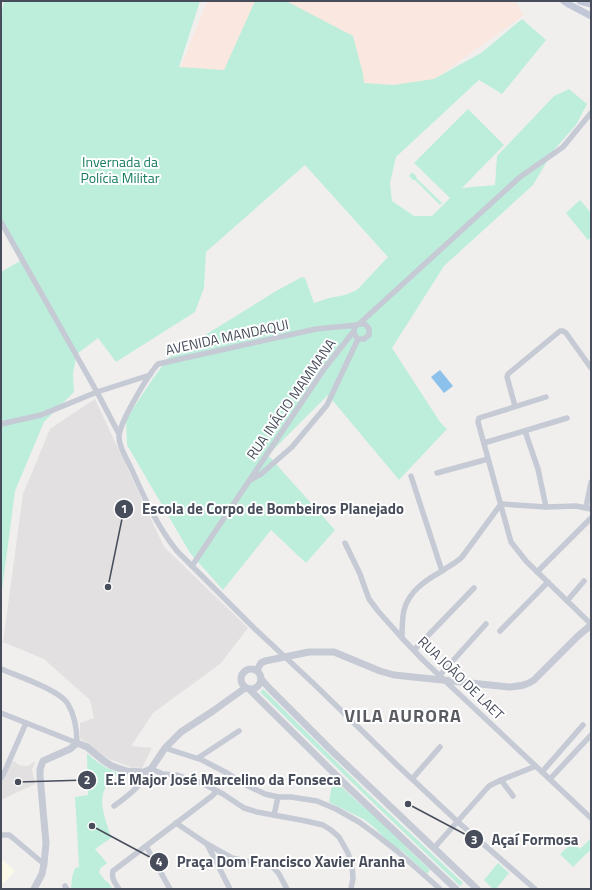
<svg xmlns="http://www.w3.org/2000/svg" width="592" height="890" viewBox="0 0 592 890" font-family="'Titillium Web',sans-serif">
  <rect width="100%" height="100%" fill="#f1efee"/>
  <polygon fill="#fbfae8" points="3,860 15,871 1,886 1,862"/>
  <g fill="#e2e0e0">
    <polygon points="95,399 164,547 248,628 220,664 153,713 131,746 152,748 142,768 131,767 106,758 80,738 80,723 94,718 90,700 44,659 3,642 23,494 50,429"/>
    <polygon points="14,761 19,765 25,766 28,766 34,762 35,763 32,769 35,784 1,800 1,780 11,762"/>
  </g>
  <polygon fill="#fae7df" points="207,1 515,1 524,15 428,84 344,86 234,94 174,84"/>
  <g fill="#bdeedb">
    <polygon points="4,1 200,1 179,67 224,70 255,1 286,1 353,36 363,74 364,83 393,85 434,79 481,53 522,19 546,40 502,94 479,80 396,157 390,183 392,201 414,216 432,216 450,198 414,163 468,109 504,145 462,188 495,185 497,156 554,96 569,89 587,104 576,125 553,151 533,185 444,266 392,348 440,422 447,429 399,480 328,395 268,455 335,530 306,563 271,530 223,590 190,553 127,445 126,419 152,380 168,358 276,291 302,277 305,278 314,303 329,298 345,295 357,290 388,257 305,165 206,252 204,288 195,312 116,362 98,338 77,354 73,373 74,392 44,422 15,491 1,598 1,272 20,261 1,219 1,16"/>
    <polygon points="412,172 417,177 416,178 442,203 440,205 415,180 413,180 409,176"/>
    <polygon points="580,200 591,213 591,237 588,240 566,213"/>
    <path d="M263,689L374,799L463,883L460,886C393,822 326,758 260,692Z"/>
    <path d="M87,753C98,764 105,767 118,773C114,777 110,781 107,785C96,801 107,822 111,838L95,849L107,863C96,871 98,872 106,881C109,883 111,886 112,889H71L72,877L75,868L79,867L75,797L88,795Z"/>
    <polygon points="333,779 359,803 404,839 406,847 430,870 427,874 401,850 395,849 376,829 365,820 329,802"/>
    <polygon points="591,838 591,849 573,867 560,854 573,842 580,849"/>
    <polygon points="498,863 509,873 496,889 493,889 484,880"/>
  </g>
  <polygon fill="#8bc1ea" points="440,370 453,386 444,393 431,377"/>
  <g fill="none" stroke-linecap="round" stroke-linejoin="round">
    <g stroke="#c5cad5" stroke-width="5.5">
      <polyline points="1,222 97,392 119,434"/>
      <path d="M359,324H365L369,329V335L364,339H358L354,334C353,329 355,326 359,324L520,177L563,147L591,113"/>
      <path d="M357,325L316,329L158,364C148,375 119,423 119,437C119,448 127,459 131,468C144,497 157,526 177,551L254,628L314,684L396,764L458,822L535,889"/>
      <polyline points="546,397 479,418 478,422 511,542 526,561 591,624"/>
      <polyline points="515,406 507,377 508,374 560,331 563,331 566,333 591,368"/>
      <polyline points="1,424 41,415 97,392 150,375"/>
      <polyline points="525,431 538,469 546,507"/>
      <polyline points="484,443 567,418"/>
      <polyline points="437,473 488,459"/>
      <polyline points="411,476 442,571"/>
      <polyline points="252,479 261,474 292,447 327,405 358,339"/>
      <path d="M501,504L462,557C456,563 449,566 442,571C426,580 409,591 404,610C402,619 402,629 402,638L424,661L591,818"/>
      <polyline points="501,504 546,507 576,506 591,509"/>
      <polyline points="586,507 591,482"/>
      <polyline points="345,543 360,574 366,591 369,599 378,611 402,638"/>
      <polyline points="192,566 324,369 354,331"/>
      <polyline points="537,572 591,518"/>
      <polyline points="567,601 584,581"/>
      <polyline points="500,631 548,582"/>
      <polyline points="414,650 474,588"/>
      <path d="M1,669C17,676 60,690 68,704C75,716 77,729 77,743L1,713"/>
      <polyline points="440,675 486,624"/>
      <polyline points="165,748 202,760 227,773 246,785 265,794 278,797 291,797 317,801 336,809 359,822 374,833 397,851 440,889"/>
      <polyline points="198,758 239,731"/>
      <polyline points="542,772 583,725"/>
      <polyline points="1,778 4,773 26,723"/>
      <polyline points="412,779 440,747"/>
      <polyline points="550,779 591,735"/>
      <polyline points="501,780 513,796"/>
      <path d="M114,806C128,796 142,785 151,769L163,774L176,775L202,783L223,794L244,808L257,812L306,821L323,825L331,830L339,837L348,853L352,866L353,878L351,889"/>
      <polyline points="274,815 278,797"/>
      <polyline points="176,823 207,844 232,858 273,867 279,874 287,889"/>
      <polyline points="1,835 9,835 13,838 44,864"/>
      <polyline points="207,844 230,889"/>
      <polyline points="146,846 170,889"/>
      <polyline points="434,848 489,786 501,780 536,766"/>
      <polyline points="65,886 67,889"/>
      <path d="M119,889C115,883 111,878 113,871L212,796L217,791"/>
    </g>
    <g stroke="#c5cad5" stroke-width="7">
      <circle cx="251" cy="679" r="10"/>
      <path d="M257,670L261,663L265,661L309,652H334L380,671L394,675L509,687C518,686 526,686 534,680L578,636L591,625"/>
      <polyline points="261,679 270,689 331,750 477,889"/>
      <polyline points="249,689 349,788 456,889"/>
      <polyline points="34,889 42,874 44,864 46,843 40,776 40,769 43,761 70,749 77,743 87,747 104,761 112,766 127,771 144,772 151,769 165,748 181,732 213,711 245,688"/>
    </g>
    <g stroke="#c1c7d7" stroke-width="7">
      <polyline points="564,1 570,5 591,16"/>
      <polyline points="580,1 591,4"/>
    </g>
  </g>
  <g text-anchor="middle" stroke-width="4" stroke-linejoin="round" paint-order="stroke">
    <g font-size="14" fill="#197c60" stroke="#fff">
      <text x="120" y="167">Invernada da<tspan x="120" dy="16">Polícia Militar</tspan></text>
    </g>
    <g font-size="14" fill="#474d5b" stroke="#fff">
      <text transform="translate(227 337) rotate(-12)" y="5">AVENIDA MANDAQUI</text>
      <text transform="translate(291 399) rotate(-55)" y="5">RUA INÁCIO MAMMANA</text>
      <text transform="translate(461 678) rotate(44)" y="5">RUA JOÃO DE LAET</text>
    </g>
    <g font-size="18" font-weight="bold" letter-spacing="1" fill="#5b5d63" stroke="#fff">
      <text x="403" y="722">VILA AURORA</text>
    </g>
  </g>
  <path fill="none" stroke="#474d5b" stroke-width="1.5" d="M108 587L124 509M18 782L87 780M408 804L474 839M92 826L159 862"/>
  <g fill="#474d5b" stroke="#fff" stroke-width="1.5">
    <circle cx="108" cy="587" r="4"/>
    <circle cx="18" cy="782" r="4"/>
    <circle cx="408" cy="804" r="4"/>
    <circle cx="92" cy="826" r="4"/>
    <circle cx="124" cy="509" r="10"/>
    <circle cx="87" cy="780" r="10"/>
    <circle cx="474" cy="839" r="10"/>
    <circle cx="159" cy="862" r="10"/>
  </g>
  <g font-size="12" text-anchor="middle" font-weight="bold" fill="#fff">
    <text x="124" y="513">1</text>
    <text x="87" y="784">2</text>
    <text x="474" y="844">3</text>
    <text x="159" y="866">4</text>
  </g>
  <g font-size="15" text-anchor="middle" font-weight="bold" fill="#474d5b" stroke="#fff" stroke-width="4" stroke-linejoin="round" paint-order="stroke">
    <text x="273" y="514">Escola de Corpo de Bombeiros Planejado</text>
    <text x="223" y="785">E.E Major José Marcelino da Fonseca</text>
    <text x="535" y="845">Açaí Formosa</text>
    <text x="291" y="867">Praça Dom Francisco Xavier Aranha</text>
  </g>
  <rect width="592" height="890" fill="none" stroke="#474d5b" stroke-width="4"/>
</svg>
